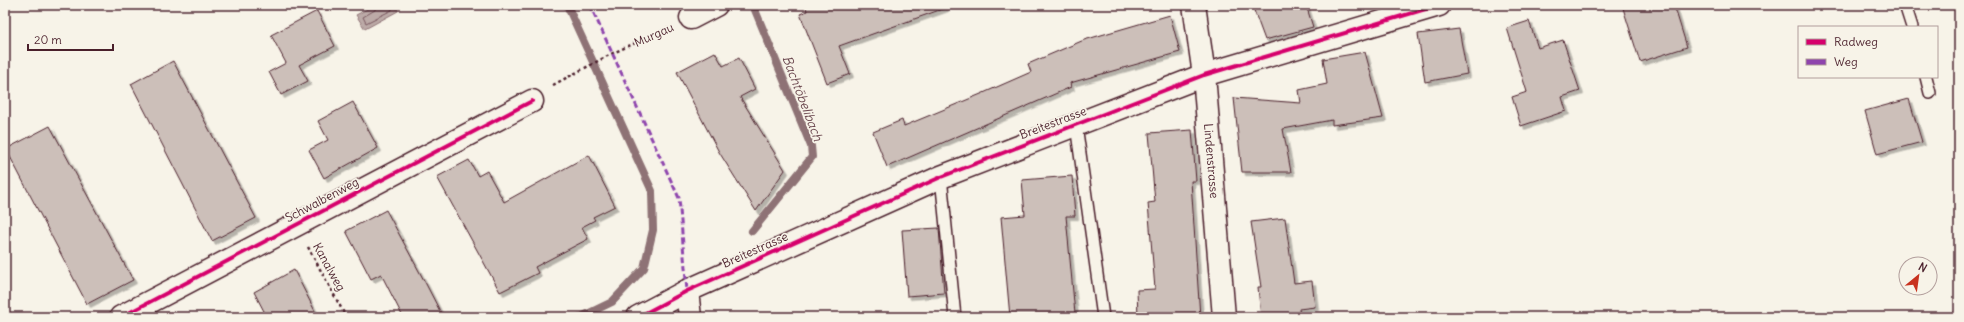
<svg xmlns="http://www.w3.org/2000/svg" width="1964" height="322" viewBox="0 0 1964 322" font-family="Delius,sans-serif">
  <defs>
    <filter id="shadow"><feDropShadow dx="3.5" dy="3.5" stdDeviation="0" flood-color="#0004"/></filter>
  </defs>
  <rect width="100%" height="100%" fill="#f7f3e8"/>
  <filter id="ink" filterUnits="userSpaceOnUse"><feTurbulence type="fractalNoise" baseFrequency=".025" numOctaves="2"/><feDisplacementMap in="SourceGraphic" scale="8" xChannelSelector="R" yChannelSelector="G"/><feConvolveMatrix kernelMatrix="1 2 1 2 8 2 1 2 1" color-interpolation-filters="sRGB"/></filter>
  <g filter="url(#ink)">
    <polygon fill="#bcaaa7" stroke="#8e7275" points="375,5 395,5 398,11 365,29 356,15"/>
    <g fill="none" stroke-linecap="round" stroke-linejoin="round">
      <polyline stroke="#78575d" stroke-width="1" points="376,5 375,10 363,17 366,23 392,10 392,5"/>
      <g stroke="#8e7275" stroke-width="8">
        <polyline points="567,5 652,191 653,230 644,268 612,302 581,317"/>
        <polyline points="752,231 812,157 811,146 753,5"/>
      </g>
    </g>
    <g fill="#ccbfb9" stroke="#4a1f2b" filter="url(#shadow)">
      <polygon points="805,5 945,5 945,8 839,46 850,74 827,83 800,14 807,11"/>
      <polygon points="1252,5 1306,5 1313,27 1265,40"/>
      <polygon points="1622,5 1674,5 1687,47 1640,62"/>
      <polygon points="317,11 335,46 299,65 308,81 281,95 269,72 286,63 271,35"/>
      <polygon points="1170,15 1180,52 1070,83 1071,87 887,167 873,132 902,120 904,126 981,94 1031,72 1028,64 1084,40"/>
      <polygon points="1529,21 1538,48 1563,40 1580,91 1562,97 1566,111 1521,126 1512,97 1527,92 1507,28"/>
      <polygon points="1459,29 1467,74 1425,82 1418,34"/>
      <polygon points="715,52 723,66 739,58 755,89 740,97 785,170 756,211 719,152 677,72"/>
      <polygon points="1365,52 1383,118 1332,125 1332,120 1283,129 1291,172 1242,172 1234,98 1301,103 1299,90 1327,84 1323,59"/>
      <polygon points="173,61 256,218 212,241 131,84"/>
      <polygon points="1909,99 1922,142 1877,154 1865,111"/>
      <polygon points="353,102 378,148 324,178 309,150 328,140 318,121"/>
      <polygon points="50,126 133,280 87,304 6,149"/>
      <polygon points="1192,130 1196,181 1191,181 1200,317 1138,317 1137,290 1155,289 1148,203 1155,202 1149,133"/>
      <polygon points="589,155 615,206 593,217 595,220 582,227 588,239 535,267 538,273 500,292 437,177 469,160 478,176 487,171 504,202"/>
      <polygon points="1072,176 1075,216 1066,216 1075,314 1046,317 1010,317 1001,217 1025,215 1022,180"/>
      <polygon points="386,210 426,284 443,317 403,317 381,274 371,279 346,231"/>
      <polygon points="1285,218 1294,283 1312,281 1315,307 1299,309 1300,317 1261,317 1258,287 1261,287 1251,222"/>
      <polygon points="939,228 944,293 907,296 902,230"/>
      <polygon points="294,270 318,317 267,317 254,292"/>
    </g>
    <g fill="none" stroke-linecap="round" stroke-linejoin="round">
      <g stroke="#4a1f2b" stroke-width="14">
        <g id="lane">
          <polyline points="1905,5 1912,27"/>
          <polyline points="1926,77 1930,93"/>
          <polyline points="1076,125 1103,317"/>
          <polyline points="941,177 955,317"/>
        </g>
      </g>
      <g stroke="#4a1f2b" stroke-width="25">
        <g id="street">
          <path id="s1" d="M1194,5L1204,75L1224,317"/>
          <polyline points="691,18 716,5"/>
          <polyline points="687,291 690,317"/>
          <polyline points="121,317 532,101"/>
          <polyline points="638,317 687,291 941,177 1204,75 1439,5"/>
        </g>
      </g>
      <g stroke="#4a1f2b" stroke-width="2.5" stroke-dasharray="3 3" stroke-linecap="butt">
        <polyline points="553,85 613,53 669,28"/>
        <polyline points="308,247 346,317"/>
      </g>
      <use href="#lane" stroke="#f7f3e8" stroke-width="11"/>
      <use href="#street" stroke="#f7f3e8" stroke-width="22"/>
      <polyline stroke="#8e44ad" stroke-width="3" stroke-dasharray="6 3" stroke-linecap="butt" points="590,5 679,198 687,291"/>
      <g stroke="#f7f3e8" stroke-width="6">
        <g id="cycleway">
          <polyline points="121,317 532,101"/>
          <polyline points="638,317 687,291 941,177 1204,75 1439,5"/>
        </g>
      </g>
      <use href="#cycleway" stroke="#d6006c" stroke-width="4"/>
    </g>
  </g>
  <g text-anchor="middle" stroke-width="3.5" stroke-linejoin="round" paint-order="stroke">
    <g font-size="12" fill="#4a1f2b" stroke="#f7f3e8">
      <text transform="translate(654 35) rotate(-24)" y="4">Murgau</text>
      <text transform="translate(1053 123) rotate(-21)" y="4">Breitestrasse</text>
      <text dy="4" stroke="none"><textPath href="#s1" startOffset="157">Lindenstrasse</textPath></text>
      <text transform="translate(322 200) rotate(-28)" y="4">Schwalbenweg</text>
      <text transform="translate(755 250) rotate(-24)" y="4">Breitestrasse</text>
      <text transform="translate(329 267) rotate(61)" y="4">Kanalweg</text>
    </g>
    <g font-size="13" font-style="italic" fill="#6c4950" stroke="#f7f3e8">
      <text transform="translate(803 98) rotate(69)" y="5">Bachtöbelibach</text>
    </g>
  </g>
  <rect width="1964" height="322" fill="none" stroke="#f7f3e8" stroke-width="20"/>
  <rect x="10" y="10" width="1944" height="302" fill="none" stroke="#4a1f2b" stroke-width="1.5" filter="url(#ink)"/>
  <rect x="1798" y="26" width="140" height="52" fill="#f7f3e8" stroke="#b29e9c"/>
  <rect x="1806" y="39" width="20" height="6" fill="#d6006c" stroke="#b29e9c"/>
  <text x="1834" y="46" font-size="12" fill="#4a1f2b">Radweg</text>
  <rect x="1806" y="59" width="20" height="6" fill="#8e44ad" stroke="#b29e9c"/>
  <text x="1834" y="66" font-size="12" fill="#4a1f2b">Weg</text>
  <g transform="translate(1918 276) rotate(29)"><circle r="19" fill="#f7f3e8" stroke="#b29e9c"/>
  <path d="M0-3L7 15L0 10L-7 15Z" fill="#c8321e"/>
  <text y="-6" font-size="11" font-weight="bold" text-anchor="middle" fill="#4a1f2b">N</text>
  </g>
  <path d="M28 44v6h85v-6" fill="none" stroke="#4a1f2b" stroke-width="2"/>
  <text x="34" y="44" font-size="12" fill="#4a1f2b" stroke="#f7f3e8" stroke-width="3" paint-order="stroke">20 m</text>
</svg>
